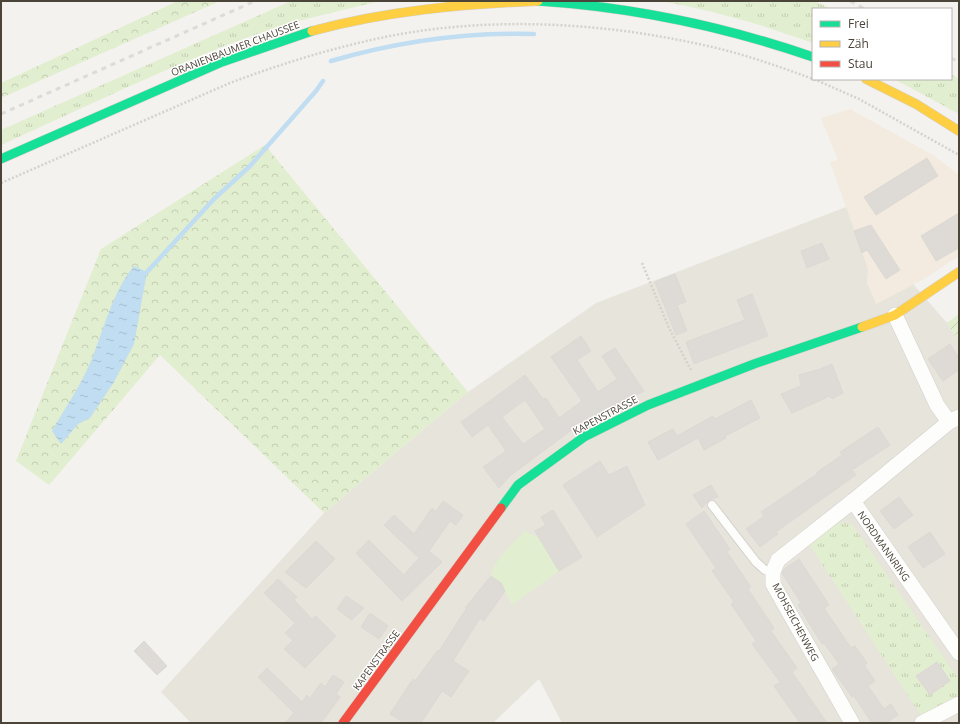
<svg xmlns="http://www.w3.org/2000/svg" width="960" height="724" viewBox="0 0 960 724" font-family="'Open Sans',sans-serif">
  <defs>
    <pattern id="grass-tufts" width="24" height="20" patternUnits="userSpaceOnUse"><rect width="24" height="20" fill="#e1eecf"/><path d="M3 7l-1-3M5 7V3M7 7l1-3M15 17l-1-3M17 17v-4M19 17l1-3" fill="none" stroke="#c3cdb2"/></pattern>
    <pattern id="forest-crowns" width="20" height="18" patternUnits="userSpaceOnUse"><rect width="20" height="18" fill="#e1eecf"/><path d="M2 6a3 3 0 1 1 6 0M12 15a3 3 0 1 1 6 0" fill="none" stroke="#c3cdb2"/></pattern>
    <pattern id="garden-furrows" width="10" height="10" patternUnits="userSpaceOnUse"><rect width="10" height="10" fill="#e1eecf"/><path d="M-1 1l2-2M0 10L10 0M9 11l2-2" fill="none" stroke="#c3cdb2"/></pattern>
    <pattern id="water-ripples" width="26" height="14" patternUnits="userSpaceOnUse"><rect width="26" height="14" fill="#c0ddf1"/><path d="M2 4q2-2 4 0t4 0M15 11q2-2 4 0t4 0" fill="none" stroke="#a6bfcf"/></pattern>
  </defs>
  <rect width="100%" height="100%" fill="#f4f2ee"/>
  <polygon fill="#e7e4dc" points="846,207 947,323 959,340 959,723 562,723 539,679 493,723 191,723 161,692 324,513 468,392 596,303"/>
  <polygon fill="#f3ebdf" points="850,109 933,155 959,175 959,256 924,279 876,304 867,283 868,269 830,162 838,160 821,118"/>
  <g fill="url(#grass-tufts)">
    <path d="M291,1H380C339,11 297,20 257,34C170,65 86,107 1,145V130Z"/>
    <path d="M660,1H814L832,9H813V43C763,25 712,10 660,1Z"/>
    <polygon points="951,74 959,79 959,114 894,79 951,79"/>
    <polygon points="836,522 852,524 959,680 959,699 922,717 809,544"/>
  </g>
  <g fill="url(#forest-crowns)">
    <polygon points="178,1 220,1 1,98 1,83"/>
    <polygon points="265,145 468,392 324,513 160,355 49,485 16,461 101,249"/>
  </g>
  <polygon fill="url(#garden-furrows)" points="959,314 959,340 947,323"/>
  <path fill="#e1eecf" d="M525,531L539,538L559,571L512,605L501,583L491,576C495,558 512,544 525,531Z"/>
  <path fill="url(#water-ripples)" d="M134,266L147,272L134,344L114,382L90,418L78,424L61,444L52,431C65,408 81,385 91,361C104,329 112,293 134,266Z"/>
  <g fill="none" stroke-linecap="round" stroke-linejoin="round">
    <g stroke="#c0ddf1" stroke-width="4.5">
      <path d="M331,61C396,42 465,32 534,34"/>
      <polyline points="147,272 214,199 250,166 316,91 323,81"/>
    </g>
  </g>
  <g fill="#dedbd6" stroke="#dcd9d4" fill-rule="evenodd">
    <polygon points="927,158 938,176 876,215 864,197"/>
    <polygon points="959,213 959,248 936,261 921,236"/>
    <polygon points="871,225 900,270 886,279 867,250 862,253 854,231"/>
    <polygon points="822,243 829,259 807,268 801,251"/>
    <polygon points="675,274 686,302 677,305 687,331 676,335 655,282"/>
    <polygon points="752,294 768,336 694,364 686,342 745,320 737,300"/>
    <path d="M581,336L591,351L577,360L598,392L617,379L602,356L615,348L644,391L577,426L511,475L499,488L483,467L506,451L488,425L472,437L461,422L525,375L543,399L546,398L559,418L582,401L551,357ZM525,400L545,429L523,444L502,417Z"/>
    <polygon points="950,344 959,358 959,370 943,381 928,359"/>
    <polygon points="832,364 843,393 832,399 830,396 792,413 781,394 801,386 799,375 820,369"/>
    <polygon points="751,400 760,418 725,436 726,438 704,450 698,438 658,460 648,442 673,429 677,436 713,416 715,419"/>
    <polygon points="878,427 890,445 852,470 856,475 776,532 778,534 760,547 746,529 764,516 761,512 817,474 816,473 842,455 840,452"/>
    <polygon points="600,461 609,475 627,466 645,505 597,537 563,485"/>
    <polygon points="711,485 718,497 709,500 702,508 693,495"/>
    <polygon points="899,497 913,515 894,529 880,511"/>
    <polygon points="443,501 463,515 456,525 450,521 429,551 442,562 402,601 356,553 369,540 404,575 419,558 384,525 394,515 414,534 432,508 436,511"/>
    <polygon points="553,510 582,557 559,571 535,531 546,525 541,517"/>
    <polygon points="704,511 730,549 727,552 751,587 748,589 774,628 771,631 797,668 792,672 827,723 800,723 774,686 780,682 752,644 756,641 731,604 734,602 712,571 716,568 686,524"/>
    <polygon points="930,532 945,554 923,568 908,547"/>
    <polygon points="316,541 335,559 306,588 285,572"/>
    <polygon points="799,559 829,605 824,608 851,648 855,646 867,663 864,665 875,681 868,686 884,709 891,704 898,715 886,723 872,723 854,696 852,697 832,669 839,664 824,643 822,644 798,605 801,603 782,573 784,569"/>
    <polygon points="491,576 501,583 505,591 484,621 480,618 453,661 469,671 451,697 442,691 421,723 404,723 390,714 413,679 415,681 438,650 439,651 466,609 465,608"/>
    <polygon points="278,579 297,597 294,600 312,619 316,616 336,636 305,668 284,649 293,640 285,633 295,623 264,593"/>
    <polygon points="346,596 364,608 352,620 337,609"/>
    <polygon points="370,613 388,626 379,639 361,627"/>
    <polygon points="144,641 167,666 157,675 134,651"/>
    <polygon points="937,662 950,681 930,695 916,676"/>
    <polygon points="267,668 302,702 307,695 310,698 321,683 325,687 333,675 344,682 336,694 340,697 321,723 285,723 294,713 258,677"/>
  </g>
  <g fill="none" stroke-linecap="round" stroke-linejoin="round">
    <g stroke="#d2d0cb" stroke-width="10">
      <polyline id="lane" points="712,505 756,562 765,570 773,572"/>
    </g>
    <g stroke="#d2d0cb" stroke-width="16">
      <g id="street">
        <polyline points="895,315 937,405 949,422"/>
        <polyline points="959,417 949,422 853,501 959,653"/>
        <polyline points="852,723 773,584 773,572 778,560 853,501"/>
        <polyline points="922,723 959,704"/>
      </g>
    </g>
    <g stroke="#d3cfc5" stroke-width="10">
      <g id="fast">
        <path d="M538,1C633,7 723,26 813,57"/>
        <polyline points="1,159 222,62 312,31"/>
        <polyline points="501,508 518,485 584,437 648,405 754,364 862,327"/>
      </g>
    </g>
    <g stroke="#d3cfc5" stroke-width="10">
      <g id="slow">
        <path d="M312,31C386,11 461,4 538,1"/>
        <polyline points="866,79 916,104 959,131"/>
        <polyline points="862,327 895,315 959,272"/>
      </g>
    </g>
    <g stroke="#d3cfc5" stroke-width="10">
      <polyline id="jam" points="343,723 501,508"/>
    </g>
    <g stroke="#d3d2cc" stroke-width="2.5" stroke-dasharray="2 2" stroke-linecap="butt">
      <polyline points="814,79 859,99 959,155"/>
      <path d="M1,183L230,83C283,63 338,46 395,35C499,16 609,23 712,47C747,55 780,67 813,79"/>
      <polyline points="642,263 669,328 691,370"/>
    </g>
    <use href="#lane" stroke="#fdfdfc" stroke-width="8"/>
    <use href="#street" stroke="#fdfdfc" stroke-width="15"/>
    <use href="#fast" stroke="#16e098" stroke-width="9"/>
    <use href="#slow" stroke="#ffcf43" stroke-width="9"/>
    <use href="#jam" stroke="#f24e42" stroke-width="9"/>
    <g stroke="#dbdbda" stroke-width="3" stroke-dasharray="5 5" stroke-linecap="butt">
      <polyline points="850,1 865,9"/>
      <polyline points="951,58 959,62"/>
      <polyline points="1,114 255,1"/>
    </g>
  </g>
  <g text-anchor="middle" stroke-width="3" stroke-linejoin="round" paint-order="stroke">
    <g font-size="10" fill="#4b4439" stroke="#fff">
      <text transform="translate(235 48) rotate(-21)" y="4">ORANIENBAUMER CHAUSSEE</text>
      <text transform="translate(605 415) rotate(-28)" y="4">KAPENSTRASSE</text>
      <text transform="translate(884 546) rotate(55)" y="4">NORDMANNRING</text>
      <text transform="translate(796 622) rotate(62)" y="4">MOHSEICHENWEG</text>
      <text transform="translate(376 660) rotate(-54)" y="4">KAPENSTRASSE</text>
    </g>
  </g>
  <rect width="960" height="724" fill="none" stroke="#4b4439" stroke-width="4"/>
  <rect x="812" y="8" width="140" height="72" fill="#ffffff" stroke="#b7b4b0"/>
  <rect x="820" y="21" width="20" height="6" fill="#16e098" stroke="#b7b4b0"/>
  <text x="848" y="28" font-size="12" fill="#4b4439">Frei</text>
  <rect x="820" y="41" width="20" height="6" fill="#ffcf43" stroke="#b7b4b0"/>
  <text x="848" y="48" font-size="12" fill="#4b4439">Zäh</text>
  <rect x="820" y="61" width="20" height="6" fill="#f24e42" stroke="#b7b4b0"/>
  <text x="848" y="68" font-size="12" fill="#4b4439">Stau</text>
</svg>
